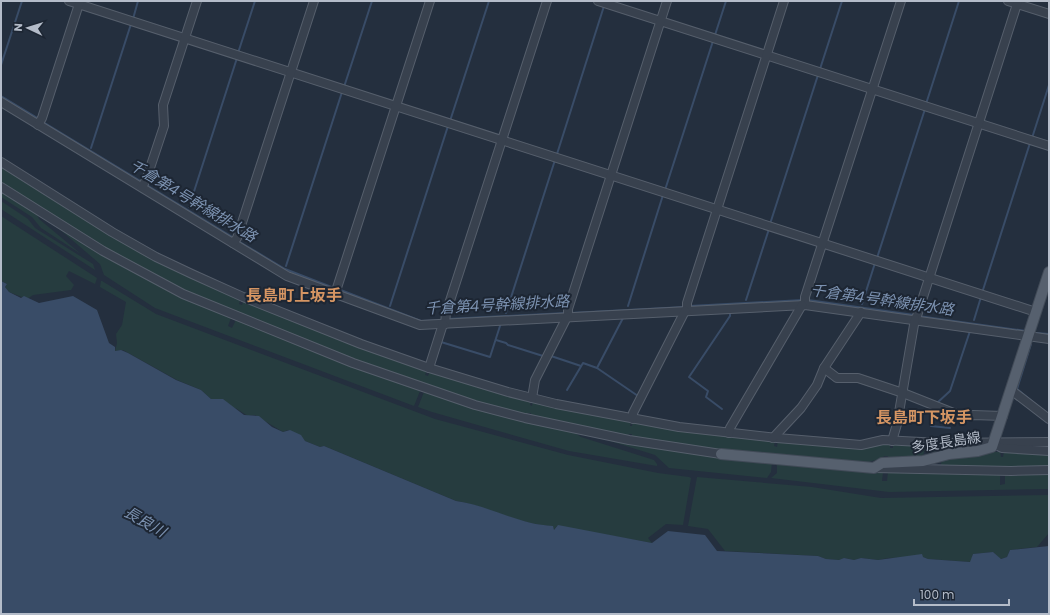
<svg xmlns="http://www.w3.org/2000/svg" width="1050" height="615" viewBox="0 0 1050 615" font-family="Poppins,'Noto Sans JP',sans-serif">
  <rect width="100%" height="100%" fill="#242f3e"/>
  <g fill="#263c3f">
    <polygon points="1,165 111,234 241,298 239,304 242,305 244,300 427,370 425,375 428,376 430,371 531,400 530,405 532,406 533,401 631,421 630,426 632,426 633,421 775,440 774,446 777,447 778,440 890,442 890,448 893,448 893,442 988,445 942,452 924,451 923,458 888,458 888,456 884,456 883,458 861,464 778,457 777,454 774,454 773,456 721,451 632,436 632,434 629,434 628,436 531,416 531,413 528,413 527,415 425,386 426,383 423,382 422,385 355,360 185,291 105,248 1,184"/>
    <polygon points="1,190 36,212 39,219 81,254 41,228 32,217 1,197"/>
    <polygon points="1,201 28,219 35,228 93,264 95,270 1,209"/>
    <polygon points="1,216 97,278 95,284 69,271 66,276 74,285 71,290 33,295 27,299 9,292 5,287 7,284 1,281"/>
    <polygon points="50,221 183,296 231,318 228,326 232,328 236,320 420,391 414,406 155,308 104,275 100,264"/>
    <path d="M101,281H102L156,314L435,419L568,455L658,473L689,477L691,478L683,525L666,524L648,538L652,543L557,526L554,530L552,526C519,525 488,506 456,501L324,446L320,447L305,441L288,430L283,432L255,415L248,416L237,409L211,399L201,390L177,380L123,350L115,351L117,343L116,334L122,325L126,302L100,287Z"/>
    <polygon points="424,392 474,408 575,433 581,437 654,460 657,464 657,466 569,451 432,412 418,407"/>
    <polygon points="594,436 772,462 771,472 767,478 669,468 655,455"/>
    <polygon points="987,452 1000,452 1001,457 1003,457 1004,452 1049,455 1049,467 1004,469 1004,466 1001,466 1000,469 888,465 941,465 942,457"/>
    <polygon points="777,463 883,472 882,481 887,481 888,472 1000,475 1000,485 1005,484 1005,476 1049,474 1049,489 889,492 771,478 777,473"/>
    <polygon points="697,477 812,487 881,498 1049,495 1049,533 1037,547 1010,550 1007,557 1000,559 993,552 973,554 971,562 928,559 923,557 888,558 878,560 862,558 854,560 845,558 839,560 826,559 818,556 725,551 708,529 688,526"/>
  </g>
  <path fill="#394c67" d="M1,281L7,284L5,287L9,292L21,298L24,296L39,303L73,296L97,310L109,343L115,347V351L121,350L128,353L176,380L201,390L211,399H223L244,415L259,416L272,427L283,432L290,430L301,435L305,441L320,447L324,446L456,501C488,505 519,525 553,526L554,530L558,525L652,543L668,531L705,535L717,551L818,556L826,559L839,560L844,558L854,560L861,558L878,560L922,554L923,557L928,559L970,562L973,554L993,552L1001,559L1007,557L1010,550L1049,546V614H1Z"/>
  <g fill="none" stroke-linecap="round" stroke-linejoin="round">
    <g stroke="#394c67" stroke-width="2">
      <polyline points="133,19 138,1"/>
      <polyline points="715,35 726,1"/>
      <polyline points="238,53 255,1"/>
      <polyline points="1,65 22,1"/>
      <polyline points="820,69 842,1"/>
      <polyline points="344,87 372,1"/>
      <polyline points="1,96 39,119"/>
      <polyline points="926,104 959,1"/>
      <polyline points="450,121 489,1"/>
      <polyline points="43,122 142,182"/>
      <polyline points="1032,138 1049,85"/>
      <polyline points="91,148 131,24"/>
      <polyline points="557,154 604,6"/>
      <polyline points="145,184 234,238"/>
      <polyline points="665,190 713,41"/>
      <polyline points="189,207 237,58"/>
      <polyline points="770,224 818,75"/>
      <polyline points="238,241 285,269 334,288"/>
      <polyline points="877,258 925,109"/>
      <polyline points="286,266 342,92"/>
      <polyline points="338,289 421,321 444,320"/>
      <polyline points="982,293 1030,143"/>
      <polyline points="746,300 769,229"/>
      <polyline points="808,300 914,315"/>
      <polyline points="862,304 875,263"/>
      <polyline points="390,306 448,126"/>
      <polyline points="628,306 663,195"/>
      <polyline points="690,306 803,300"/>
      <polyline points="506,313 555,160"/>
      <polyline points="570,313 685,307"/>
      <polyline points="918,316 1026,331"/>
      <polyline points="448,319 566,313"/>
      <polyline points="974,320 981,297"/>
      <polyline points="1036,333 1049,334"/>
      <polyline points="496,340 506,343 508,345 543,356"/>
      <polyline points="441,342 490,357 500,326"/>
      <polyline points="1031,344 1017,389 1038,406"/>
      <polyline points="551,356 581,366"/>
      <polyline points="597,368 638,396"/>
      <polyline points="567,390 583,363 597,368 623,318"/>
      <polyline points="937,403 950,391 970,331"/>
      <polyline points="932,406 931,426 950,428"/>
      <polyline points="722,409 706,397 708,391 689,377 730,316 730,312"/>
    </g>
    <g stroke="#565f6c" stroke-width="10">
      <g id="minor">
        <polyline points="69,1 1036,312"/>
        <polyline points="598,1 1049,146"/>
        <polyline points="1008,1 1049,14"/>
        <polyline points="1,102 287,276 420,325 805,305 1049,339"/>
        <polyline points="38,125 42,118 80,1"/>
        <polyline points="1,162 112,232 156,257 192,274 243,297 361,344 429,368 508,392 556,404 679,427 777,438 861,445 883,440 940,443 1049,442"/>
        <polyline points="1,187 103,251 183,294 353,363 475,405 525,418 629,440 721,454"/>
        <polyline points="142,187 146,180 164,126 163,105 197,1"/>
        <polyline points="233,243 237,238 314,1"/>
        <polyline points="335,294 430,1"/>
        <polyline points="805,305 805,297 901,1"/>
        <polyline points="687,311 687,303 784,1"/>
        <polyline points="568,317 568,309 667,1"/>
        <polyline points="916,319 1018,1"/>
        <polyline points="445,324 446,313 547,1"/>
        <polyline points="429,368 443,324"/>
        <polyline points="824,368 837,378 858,378 903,393 956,414 966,417 973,415 1003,416"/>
        <polyline points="1011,390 1049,419"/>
        <polyline points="532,398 535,380 567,317"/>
        <polyline points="633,419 633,413 685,311"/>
        <polyline points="729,433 730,428 802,305"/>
        <polyline points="773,438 801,408 817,385 824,368 861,312"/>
        <polyline points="892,441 897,424 915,319"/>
        <polyline points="998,446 1002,448 1049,451"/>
        <polyline points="874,468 1011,471 1049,470"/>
      </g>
    </g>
    <g stroke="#414a57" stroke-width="12">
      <polyline id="major" points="721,454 874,468 882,463 923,461 949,454 978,451 992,447 1049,272"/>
    </g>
    <use href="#minor" stroke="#38414e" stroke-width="8"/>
    <use href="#major" stroke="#56606e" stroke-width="10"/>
  </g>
  <g text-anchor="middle" stroke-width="4" stroke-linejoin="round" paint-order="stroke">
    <g font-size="14" fill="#b4bcc9" stroke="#1d2633">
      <text transform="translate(946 442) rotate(-9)" y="5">多度長島線</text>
    </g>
    <g font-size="15" font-style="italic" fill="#7c92b1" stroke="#1d2633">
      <text transform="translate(193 201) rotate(31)" y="5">千倉第4号幹線排水路</text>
      <text transform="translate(882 300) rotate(8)" y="5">千倉第4号幹線排水路</text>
      <text transform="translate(497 305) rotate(-3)" y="5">千倉第4号幹線排水路</text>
      <text transform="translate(145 522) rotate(30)" y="5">長良川</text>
    </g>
    <g font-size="16" font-weight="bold" fill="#d59563" stroke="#1d2633">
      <text x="294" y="301">長島町上坂手</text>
      <text x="924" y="423">長島町下坂手</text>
    </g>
  </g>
  <rect width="1050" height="615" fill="none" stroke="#b4bcc9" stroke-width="4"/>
  <g transform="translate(28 28) rotate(274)" stroke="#1d2633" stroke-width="3" paint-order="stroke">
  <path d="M0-3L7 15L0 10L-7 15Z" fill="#b4bcc9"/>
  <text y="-6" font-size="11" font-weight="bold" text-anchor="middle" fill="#b4bcc9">N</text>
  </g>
  <path d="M914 599v6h95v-6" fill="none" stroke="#b4bcc9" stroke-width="2"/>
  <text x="920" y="599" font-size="12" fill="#b4bcc9" stroke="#1d2633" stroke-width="3" paint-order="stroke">100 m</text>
</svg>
